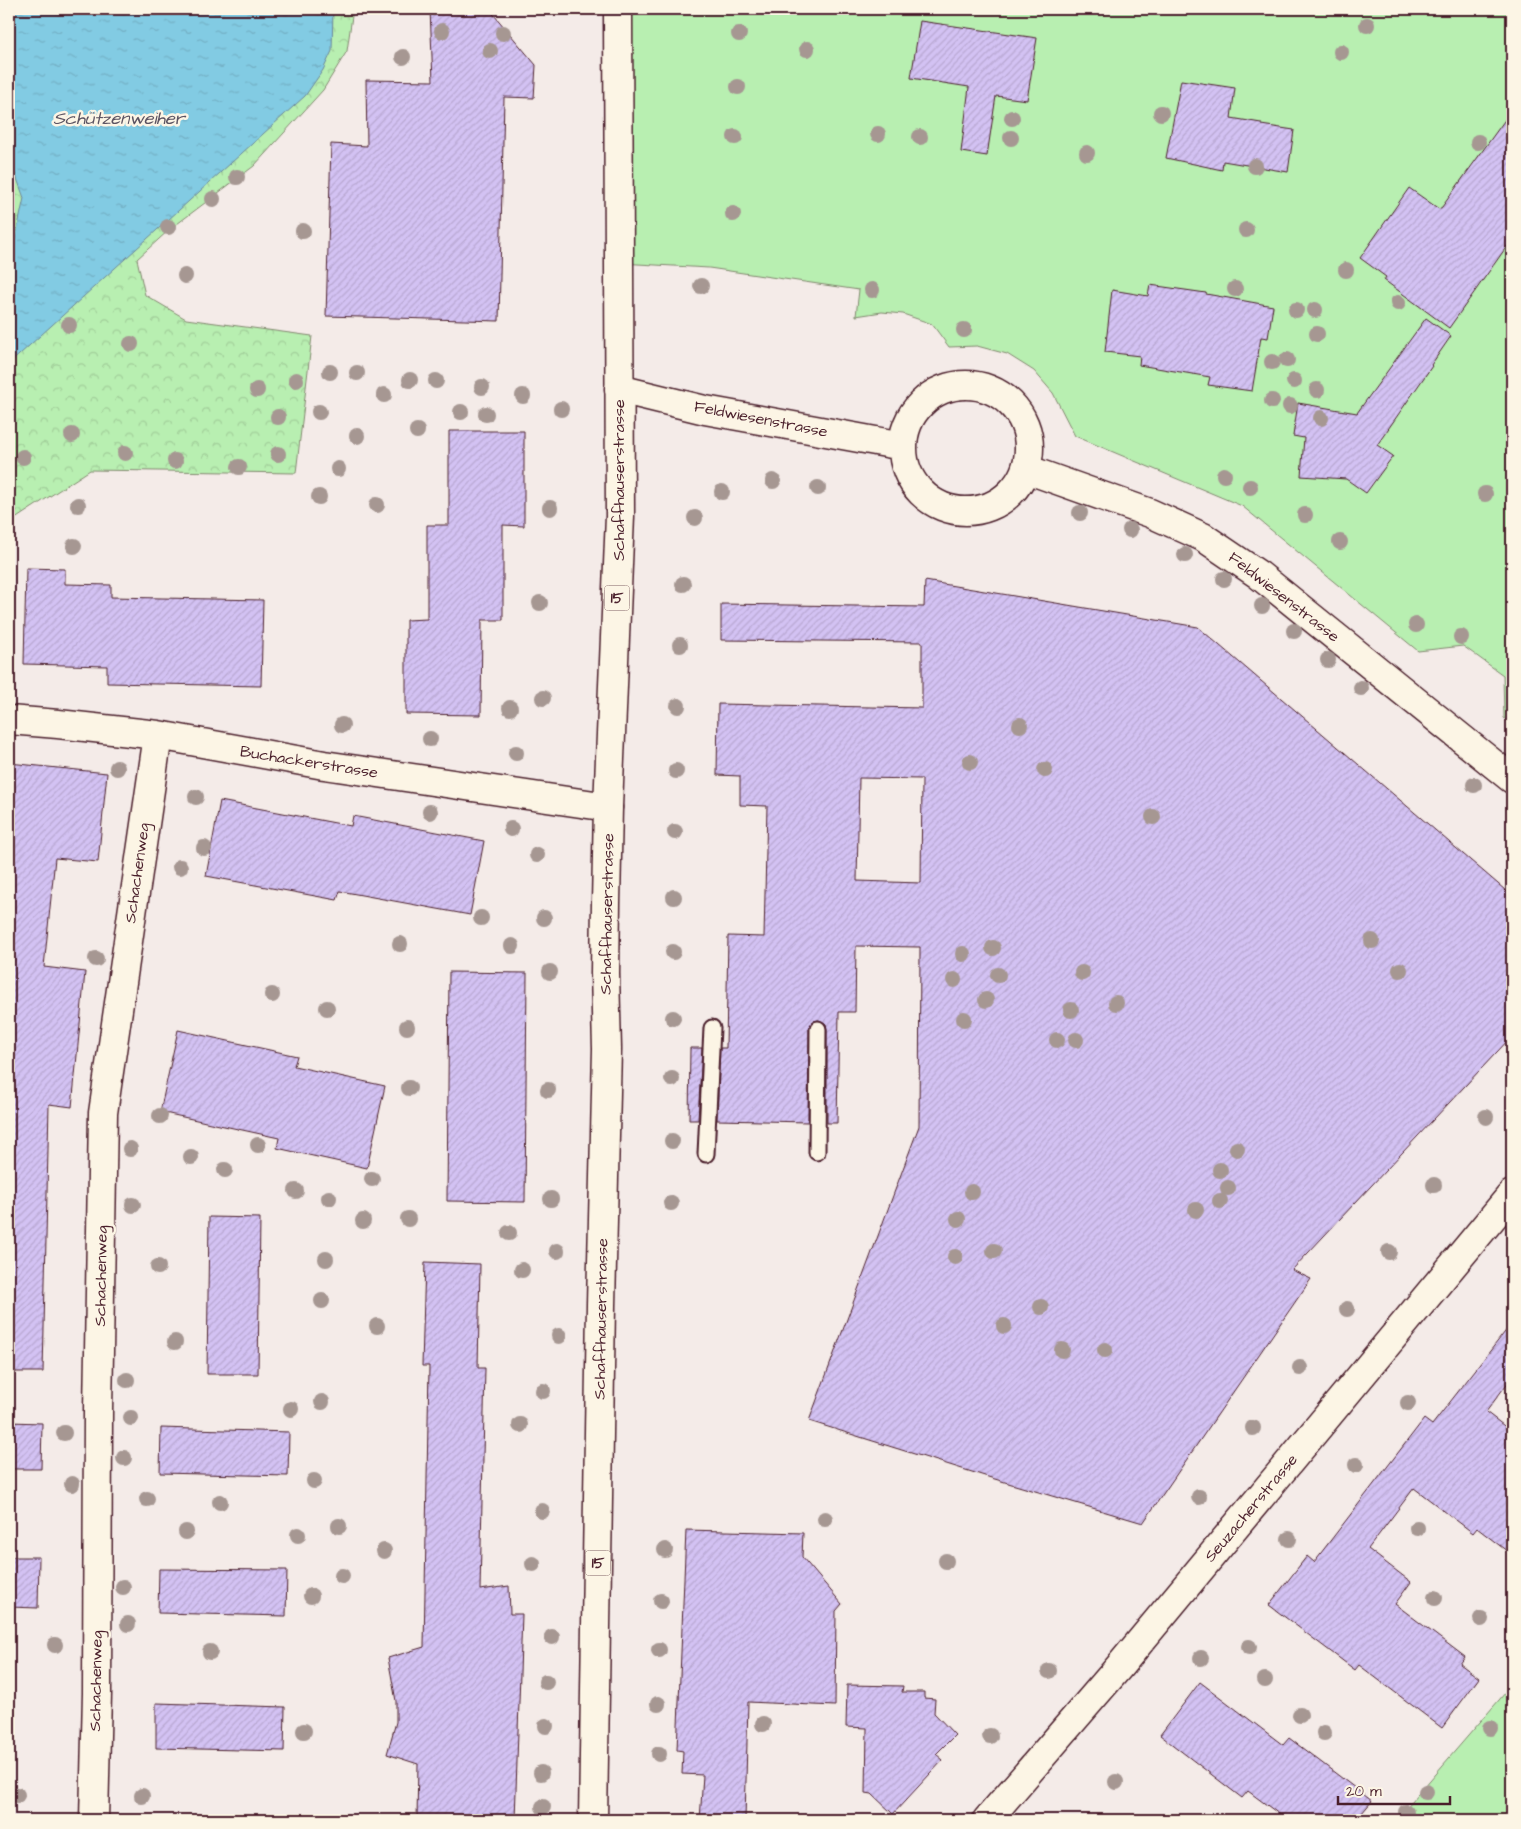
<svg xmlns="http://www.w3.org/2000/svg" width="1521" height="1829" font-family="'Architects Daughter',sans-serif">
<style>
.green{fill:#b8efb1;stroke:#81876e}
.park{fill:url(#park-crowns);stroke:#81876e}
.water{fill:url(#water-ripples);stroke:#6c8699}
.building{fill:url(#building-hatch);stroke:#4a1f2b;fill-rule:evenodd}
.lines{fill:none;stroke-linecap:round;stroke-linejoin:round}
.service-casing{stroke:#4a1f2b;stroke-width:19}
.minor-casing{stroke:#4a1f2b;stroke-width:31}
.secondary-casing{stroke:#4a1f2b;stroke-width:31}
.primary-casing{stroke:#4a1f2b;stroke-width:31}
.service{stroke:#fcf5e5;stroke-width:15}
.minor{stroke:#fcf5e5;stroke-width:28}
.secondary{stroke:#fcf5e5;stroke-width:28}
.primary{stroke:#fcf5e5;stroke-width:28}
.tree{fill:#a69792}
.labels{text-anchor:middle;dominant-baseline:central;stroke-width:5;stroke-linejoin:round;paint-order:stroke}
.shield{fill:#fcf5e5;stroke:#7f5f63;stroke-width:1}
.shield-label{font-size:15px;font-weight:bold;fill:#4a1f2b}
.street-label{font-size:16px;fill:#4a1f2b;stroke:#fcf5e5}
.water-label{font-size:18px;font-style:italic;fill:#5b5362;stroke:#fcf5e5}
</style>
<defs>
<pattern id="park-crowns" width="20" height="18" patternUnits="userSpaceOnUse" patternTransform="scale(1.25)"><rect width="20" height="18" fill="#b8efb1"/><path d="M2 6a3 3 0 1 1 6 0M12 15a3 3 0 1 1 6 0" fill="none" stroke="#a0cc98"/></pattern>
<pattern id="water-ripples" width="26" height="14" patternUnits="userSpaceOnUse" patternTransform="scale(1.25)"><rect width="26" height="14" fill="#82cbe3"/><path d="M2 4q2-2 4 0t4 0M15 11q2-2 4 0t4 0" fill="none" stroke="#72aec3"/></pattern>
<pattern id="building-hatch" width="6" height="6" patternUnits="userSpaceOnUse" patternTransform="scale(1.25)"><rect width="6" height="6" fill="#d3c2f3"/><path d="M-1 1l2-2M0 6l6-6M5 7l2-2" fill="none" stroke="#b7a6d0"/></pattern>
</defs>
<rect width="100%" height="100%" fill="#f4ebe8"/>
<filter id="ink" filterUnits="userSpaceOnUse"><feTurbulence type="fractalNoise" baseFrequency=".02" numOctaves="2"/><feDisplacementMap in="SourceGraphic" scale="10" xChannelSelector="R" yChannelSelector="G"/><feConvolveMatrix kernelMatrix="1 2 1 2 8 2 1 2 1" color-interpolation-filters="sRGB"/></filter>
<g filter="url(#ink)">
<path class="green" d="M618,9H1512V724L1504,718L1503,675L1463,646L1418,651L1242,506L1075,436L1053,393L1034,371L1007,354L977,346L949,347L932,324L903,314L882,312L856,316L859,290L709,268L620,263Z
M1512,1685V1820H1395L1405,1809Z"/>
<path class="park" d="M9,9H353L347,51L323,90L254,166L169,230L137,259L145,295L186,319L312,336L296,473L90,470L9,523Z"/>
<path class="water" d="M9,9H333L332,51L323,70L305,96L9,364V251L14,244L24,198L15,173L9,172Z"/>
<path class="building" d="M430,9H489L536,65L534,98L504,97L499,321L326,316L331,144L367,146L366,80L433,81Z
M920,21L1037,38L1027,100L996,96L987,156L961,152L969,87L911,78Z
M1181,80L1235,88L1231,118L1261,123V125L1294,130L1288,172L1223,161L1222,170L1166,158Z
M1512,110V239L1449,328L1384,280L1386,277L1360,258L1409,188L1439,209L1442,207Z
M1150,285L1206,293V294L1273,306L1268,338L1261,337L1252,391L1208,385L1210,377L1139,365L1140,356L1105,352L1112,290L1148,296Z
M1426,318L1451,336L1431,365L1432,366L1377,445L1393,456L1366,493L1346,479L1301,476L1304,438L1293,436L1298,403L1357,413Z
M449,431H524V526L503,525V620H482L481,715L406,714V620L427,619V525H449Z
M26,568L65,569V584L111,585V597L263,600L261,686L107,683V666L24,664Z
M925,581L1198,627L1512,896V1036L1292,1270L1311,1279L1143,1523L988,1477L809,1421L919,1126L920,947L856,946L855,1012H839L837,1123H827V1029L826,1024L819,1020L813,1021L809,1029L808,1122L717,1120L720,1048H726L728,936L764,937L767,806L740,805V776L717,775L718,704L922,708V642L721,640V604L924,607ZM859,778L922,779L921,883L857,881Z
M9,763L107,773L98,862L55,858L44,967L85,972L72,1107L49,1104L43,1372H9Z
M220,801L351,826L353,816L484,841L470,915L340,891L337,900L206,876Z
M449,972L527,973L525,1202L447,1201Z
M178,1030L297,1056L294,1066L385,1086L367,1168L277,1148L279,1138L160,1112Z
M690,1048H702L698,1120H689Z
M209,1217L260,1218L258,1374H207Z
M425,1262L480,1264L478,1368H485L480,1590L509,1586L510,1614H522L515,1820H417L418,1764L387,1754L396,1722V1701L388,1658L424,1647L429,1366H422Z
M1512,1323V1377L1486,1412L1512,1432V1555L1477,1528L1473,1533L1414,1488L1368,1549L1411,1582L1395,1604L1465,1657L1460,1664L1479,1678L1442,1728L1359,1665L1355,1670L1269,1605L1307,1556L1314,1562L1424,1419L1432,1425Z
M9,1422L42,1423L41,1469H9Z
M161,1428L289,1432L288,1476L160,1473Z
M686,1530L803,1533L802,1557L842,1604L836,1611L835,1706L748,1702L745,1820H700L703,1775L682,1774L683,1751L677,1750Z
M9,1557H39L38,1608L9,1607Z
M159,1569L287,1570L286,1616L158,1613Z
M1200,1682L1283,1745L1289,1738L1372,1801L1356,1820H1287L1248,1791L1242,1798L1160,1735Z
M847,1685L903,1686L902,1692H924V1698L935,1699L934,1713L955,1735L936,1754L943,1760L893,1814L872,1794L866,1793L867,1728L846,1727Z
M156,1703L285,1707L284,1751L156,1748Z"/>
<g class="lines">
<defs>
<path id="service" d="M817,1152L818,1029
M706,1154L712,1028"/>
<path id="minor" d="M903 448a63 63 0 1 1 126 0a63 63 0 1 1-126 0Z
M619,389L705,410L903,446
M1026,469L1150,513L1203,537L1259,575L1512,779
M9,720L58,724L158,735L324,765L608,807
M94,1820L97,1693L98,1411L103,1113L158,735"/>
<path id="secondary" d="M987,1820L1119,1667L1512,1194"/>
<path id="primary" d="M593,1820L601,1305L607,1049L605,973L606,903L608,807L620,516L618,9"/>
</defs>
<use href="#service" class="service-casing"/>
<use href="#minor" class="minor-casing"/>
<use href="#secondary" class="secondary-casing"/>
<use href="#primary" class="primary-casing"/>
<use href="#service" class="service"/>
<use href="#minor" class="minor"/>
<use href="#secondary" class="secondary"/>
<use href="#primary" class="primary"/>
</g>
<g class="tree">
<circle cx="1367" cy="25" r="8"/>
<circle cx="442" cy="31" r="8"/>
<circle cx="503" cy="33" r="8"/>
<circle cx="739" cy="34" r="8"/>
<circle cx="807" cy="49" r="8"/>
<circle cx="490" cy="51" r="8"/>
<circle cx="1341" cy="52" r="8"/>
<circle cx="403" cy="57" r="8"/>
<circle cx="738" cy="87" r="8"/>
<circle cx="1161" cy="113" r="8"/>
<circle cx="1012" cy="118" r="8"/>
<circle cx="878" cy="134" r="8"/>
<circle cx="735" cy="137" r="8"/>
<circle cx="920" cy="137" r="8"/>
<circle cx="1011" cy="138" r="8"/>
<circle cx="1478" cy="142" r="8"/>
<circle cx="1087" cy="153" r="8"/>
<circle cx="1255" cy="166" r="8"/>
<circle cx="237" cy="177" r="8"/>
<circle cx="213" cy="199" r="8"/>
<circle cx="733" cy="214" r="8"/>
<circle cx="168" cy="227" r="8"/>
<circle cx="1246" cy="230" r="8"/>
<circle cx="303" cy="231" r="8"/>
<circle cx="1346" cy="270" r="8"/>
<circle cx="185" cy="276" r="8"/>
<circle cx="701" cy="286" r="8"/>
<circle cx="1235" cy="289" r="8"/>
<circle cx="872" cy="290" r="8"/>
<circle cx="1398" cy="303" r="8"/>
<circle cx="1296" cy="310" r="8"/>
<circle cx="1315" cy="310" r="8"/>
<circle cx="69" cy="325" r="8"/>
<circle cx="964" cy="330" r="8"/>
<circle cx="1317" cy="334" r="8"/>
<circle cx="131" cy="344" r="8"/>
<circle cx="1287" cy="360" r="8"/>
<circle cx="1272" cy="362" r="8"/>
<circle cx="330" cy="372" r="8"/>
<circle cx="357" cy="373" r="8"/>
<circle cx="296" cy="380" r="8"/>
<circle cx="410" cy="380" r="8"/>
<circle cx="436" cy="381" r="8"/>
<circle cx="1294" cy="381" r="8"/>
<circle cx="482" cy="387" r="8"/>
<circle cx="257" cy="390" r="8"/>
<circle cx="1317" cy="390" r="8"/>
<circle cx="384" cy="395" r="8"/>
<circle cx="523" cy="396" r="8"/>
<circle cx="1272" cy="401" r="8"/>
<circle cx="1290" cy="406" r="8"/>
<circle cx="561" cy="409" r="8"/>
<circle cx="319" cy="412" r="8"/>
<circle cx="461" cy="412" r="8"/>
<circle cx="486" cy="414" r="8"/>
<circle cx="278" cy="417" r="8"/>
<circle cx="1321" cy="418" r="8"/>
<circle cx="417" cy="431" r="8"/>
<circle cx="72" cy="435" r="8"/>
<circle cx="357" cy="436" r="8"/>
<circle cx="125" cy="453" r="8"/>
<circle cx="278" cy="454" r="8"/>
<circle cx="23" cy="457" r="8"/>
<circle cx="175" cy="461" r="8"/>
<circle cx="239" cy="467" r="8"/>
<circle cx="338" cy="469" r="8"/>
<circle cx="1224" cy="475" r="8"/>
<circle cx="773" cy="481" r="8"/>
<circle cx="1250" cy="487" r="8"/>
<circle cx="818" cy="488" r="8"/>
<circle cx="722" cy="492" r="8"/>
<circle cx="1485" cy="494" r="8"/>
<circle cx="319" cy="497" r="8"/>
<circle cx="78" cy="505" r="8"/>
<circle cx="377" cy="505" r="8"/>
<circle cx="550" cy="508" r="8"/>
<circle cx="1080" cy="513" r="8"/>
<circle cx="1305" cy="515" r="8"/>
<circle cx="695" cy="518" r="8"/>
<circle cx="1130" cy="530" r="8"/>
<circle cx="1340" cy="542" r="8"/>
<circle cx="74" cy="546" r="8"/>
<circle cx="1185" cy="555" r="8"/>
<circle cx="1224" cy="579" r="8"/>
<circle cx="683" cy="584" r="8"/>
<circle cx="540" cy="603" r="8"/>
<circle cx="1262" cy="606" r="8"/>
<circle cx="1416" cy="625" r="8"/>
<circle cx="1294" cy="631" r="8"/>
<circle cx="1461" cy="637" r="8"/>
<circle cx="680" cy="645" r="8"/>
<circle cx="1328" cy="660" r="8"/>
<circle cx="1361" cy="688" r="8"/>
<circle cx="543" cy="698" r="8"/>
<circle cx="678" cy="706" r="8"/>
<circle cx="510" cy="708" r="8"/>
<circle cx="342" cy="725" r="8"/>
<circle cx="1020" cy="725" r="8"/>
<circle cx="430" cy="739" r="8"/>
<circle cx="516" cy="753" r="8"/>
<circle cx="970" cy="762" r="8"/>
<circle cx="117" cy="768" r="8"/>
<circle cx="1045" cy="770" r="8"/>
<circle cx="676" cy="771" r="8"/>
<circle cx="1474" cy="785" r="8"/>
<circle cx="196" cy="797" r="8"/>
<circle cx="430" cy="812" r="8"/>
<circle cx="1153" cy="817" r="8"/>
<circle cx="511" cy="829" r="8"/>
<circle cx="675" cy="832" r="8"/>
<circle cx="204" cy="848" r="8"/>
<circle cx="537" cy="855" r="8"/>
<circle cx="180" cy="867" r="8"/>
<circle cx="674" cy="897" r="8"/>
<circle cx="481" cy="918" r="8"/>
<circle cx="544" cy="918" r="8"/>
<circle cx="1372" cy="941" r="8"/>
<circle cx="400" cy="944" r="8"/>
<circle cx="512" cy="946" r="8"/>
<circle cx="993" cy="948" r="8"/>
<circle cx="673" cy="952" r="8"/>
<circle cx="963" cy="954" r="8"/>
<circle cx="96" cy="959" r="8"/>
<circle cx="1400" cy="970" r="8"/>
<circle cx="550" cy="972" r="8"/>
<circle cx="1082" cy="973" r="8"/>
<circle cx="998" cy="975" r="8"/>
<circle cx="954" cy="980" r="8"/>
<circle cx="272" cy="995" r="8"/>
<circle cx="986" cy="1000" r="8"/>
<circle cx="1116" cy="1003" r="8"/>
<circle cx="327" cy="1008" r="8"/>
<circle cx="1071" cy="1010" r="8"/>
<circle cx="673" cy="1018" r="8"/>
<circle cx="964" cy="1019" r="8"/>
<circle cx="407" cy="1027" r="8"/>
<circle cx="1057" cy="1040" r="8"/>
<circle cx="1076" cy="1040" r="8"/>
<circle cx="672" cy="1079" r="8"/>
<circle cx="409" cy="1088" r="8"/>
<circle cx="548" cy="1090" r="8"/>
<circle cx="160" cy="1116" r="8"/>
<circle cx="1486" cy="1117" r="8"/>
<circle cx="672" cy="1141" r="8"/>
<circle cx="258" cy="1145" r="8"/>
<circle cx="130" cy="1149" r="8"/>
<circle cx="1237" cy="1149" r="8"/>
<circle cx="191" cy="1157" r="8"/>
<circle cx="225" cy="1170" r="8"/>
<circle cx="1220" cy="1170" r="8"/>
<circle cx="372" cy="1179" r="8"/>
<circle cx="1434" cy="1185" r="8"/>
<circle cx="1228" cy="1188" r="8"/>
<circle cx="296" cy="1191" r="8"/>
<circle cx="972" cy="1192" r="8"/>
<circle cx="329" cy="1198" r="8"/>
<circle cx="551" cy="1199" r="8"/>
<circle cx="1220" cy="1201" r="8"/>
<circle cx="671" cy="1203" r="8"/>
<circle cx="133" cy="1205" r="8"/>
<circle cx="1196" cy="1210" r="8"/>
<circle cx="408" cy="1219" r="8"/>
<circle cx="958" cy="1219" r="8"/>
<circle cx="363" cy="1221" r="8"/>
<circle cx="509" cy="1233" r="8"/>
<circle cx="557" cy="1251" r="8"/>
<circle cx="994" cy="1251" r="8"/>
<circle cx="1389" cy="1252" r="8"/>
<circle cx="955" cy="1257" r="8"/>
<circle cx="326" cy="1259" r="8"/>
<circle cx="158" cy="1267" r="8"/>
<circle cx="522" cy="1270" r="8"/>
<circle cx="322" cy="1301" r="8"/>
<circle cx="1041" cy="1307" r="8"/>
<circle cx="1347" cy="1309" r="8"/>
<circle cx="377" cy="1326" r="8"/>
<circle cx="1004" cy="1326" r="8"/>
<circle cx="559" cy="1336" r="8"/>
<circle cx="175" cy="1342" r="8"/>
<circle cx="1062" cy="1350" r="8"/>
<circle cx="1105" cy="1350" r="8"/>
<circle cx="1300" cy="1368" r="8"/>
<circle cx="127" cy="1380" r="8"/>
<circle cx="543" cy="1391" r="8"/>
<circle cx="322" cy="1402" r="8"/>
<circle cx="1408" cy="1403" r="8"/>
<circle cx="291" cy="1409" r="8"/>
<circle cx="131" cy="1418" r="8"/>
<circle cx="520" cy="1425" r="8"/>
<circle cx="1253" cy="1428" r="8"/>
<circle cx="64" cy="1433" r="8"/>
<circle cx="124" cy="1458" r="8"/>
<circle cx="1356" cy="1465" r="8"/>
<circle cx="314" cy="1481" r="8"/>
<circle cx="72" cy="1484" r="8"/>
<circle cx="1199" cy="1497" r="8"/>
<circle cx="147" cy="1499" r="8"/>
<circle cx="220" cy="1502" r="8"/>
<circle cx="542" cy="1511" r="8"/>
<circle cx="825" cy="1519" r="8"/>
<circle cx="339" cy="1526" r="8"/>
<circle cx="1417" cy="1528" r="8"/>
<circle cx="186" cy="1532" r="8"/>
<circle cx="298" cy="1535" r="8"/>
<circle cx="1289" cy="1539" r="8"/>
<circle cx="665" cy="1550" r="8"/>
<circle cx="384" cy="1551" r="8"/>
<circle cx="946" cy="1561" r="8"/>
<circle cx="533" cy="1564" r="8"/>
<circle cx="342" cy="1576" r="8"/>
<circle cx="123" cy="1587" r="8"/>
<circle cx="311" cy="1596" r="8"/>
<circle cx="1435" cy="1598" r="8"/>
<circle cx="661" cy="1601" r="8"/>
<circle cx="1481" cy="1619" r="8"/>
<circle cx="128" cy="1624" r="8"/>
<circle cx="552" cy="1637" r="8"/>
<circle cx="55" cy="1645" r="8"/>
<circle cx="1249" cy="1647" r="8"/>
<circle cx="659" cy="1650" r="8"/>
<circle cx="210" cy="1652" r="8"/>
<circle cx="1201" cy="1658" r="8"/>
<circle cx="1049" cy="1671" r="8"/>
<circle cx="1265" cy="1680" r="8"/>
<circle cx="546" cy="1682" r="8"/>
<circle cx="658" cy="1704" r="8"/>
<circle cx="1300" cy="1715" r="8"/>
<circle cx="763" cy="1724" r="8"/>
<circle cx="546" cy="1726" r="8"/>
<circle cx="1490" cy="1728" r="8"/>
<circle cx="304" cy="1731" r="8"/>
<circle cx="1324" cy="1733" r="8"/>
<circle cx="990" cy="1736" r="8"/>
<circle cx="659" cy="1754" r="8"/>
<circle cx="541" cy="1773" r="8"/>
<circle cx="1116" cy="1782" r="8"/>
<circle cx="1426" cy="1792" r="8"/>
<circle cx="17" cy="1795" r="8"/>
<circle cx="142" cy="1796" r="8"/>
<circle cx="543" cy="1807" r="8"/>
<circle cx="1406" cy="1812" r="8"/>
</g>
</g>
<g class="labels">
<g class="shield">
<rect x="604.5" y="585.5" width="25" height="25" rx="4"/>
<rect x="585.5" y="1550.5" width="25" height="25" rx="4"/>
</g>
<g class="shield-label">
<text x="617" y="598">15</text>
<text x="598" y="1563">15</text>
</g>
<g class="street-label">
<text transform="translate(761 419) rotate(11)">Feldwiesenstrasse</text>
<text transform="translate(619 480) rotate(-90)">Schaffhauserstrasse</text>
<text transform="translate(1284 597) rotate(38)">Feldwiesenstrasse</text>
<text transform="translate(309 762) rotate(9)">Buchackerstrasse</text>
<text transform="translate(137 873) rotate(-82)">Schachenweg</text>
<text transform="translate(607 914) rotate(-89)">Schaffhauserstrasse</text>
<text transform="translate(101 1276) rotate(-89)">Schachenweg</text>
<text transform="translate(601 1319) rotate(-89)">Schaffhauserstrasse</text>
<text transform="translate(1251 1508) rotate(-50)">Seuzacherstrasse</text>
<text transform="translate(96 1681) rotate(-89)">Schachenweg</text>
</g>
<g class="water-label">
<text x="119" y="118">Schützenweiher</text>
</g>
</g>
<rect width="1521" height="1829" fill="none" stroke="#fcf5e5" stroke-width="30"/>
<rect x="15" y="15" width="1491" height="1799" fill="none" stroke="#4a1f2b" stroke-width="2" filter="url(#ink)"/>
<path d="M1338 1796v8h112v-8" fill="none" stroke="#4a1f2b" stroke-width="2.5"/>
<text x="1346" y="1796" font-size="15" fill="#4a1f2b" stroke="#fcf5e5" stroke-width="4" paint-order="stroke">20 m</text>
</svg>
